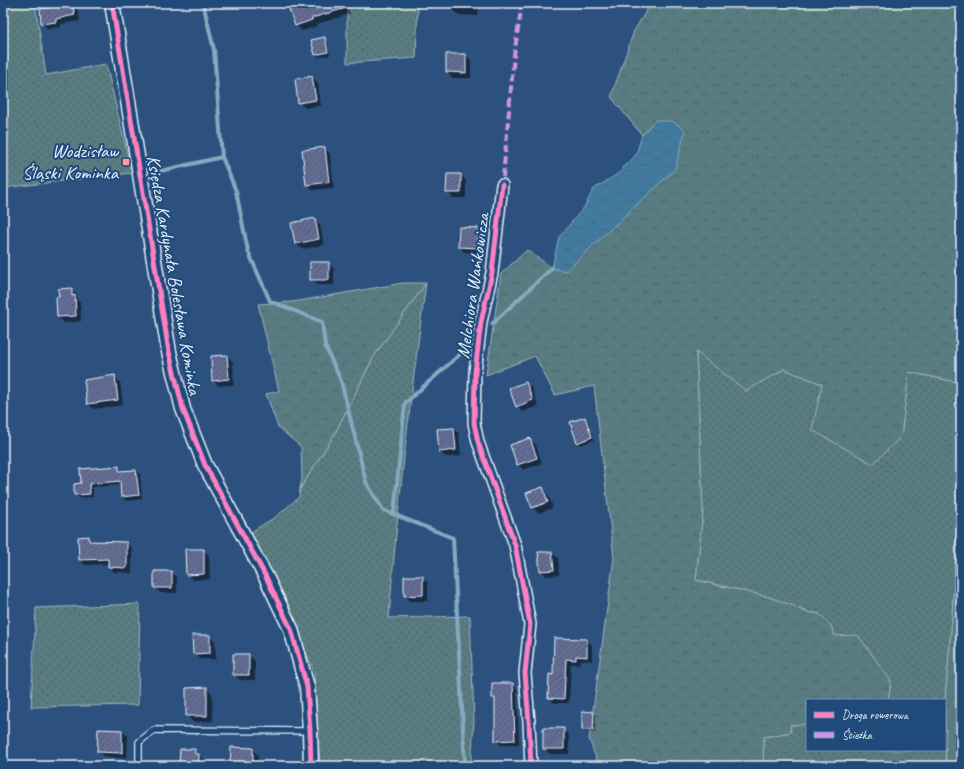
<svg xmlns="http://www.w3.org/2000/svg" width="964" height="769" font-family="Caveat,sans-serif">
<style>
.green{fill:url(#green-dots);stroke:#a0b6bc}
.forest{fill:url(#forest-crowns);stroke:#a0b6bc}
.water{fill:url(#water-ripples);stroke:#84aac1}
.shadow{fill:#0007}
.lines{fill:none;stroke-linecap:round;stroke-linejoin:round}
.stream{stroke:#84aac1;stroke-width:4}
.building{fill:url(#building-hatch);stroke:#e8f1f8}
.service-casing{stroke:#e8f1f8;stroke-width:8}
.minor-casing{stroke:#e8f1f8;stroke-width:14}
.tertiary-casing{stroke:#e8f1f8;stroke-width:17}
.service{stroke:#1f4a7a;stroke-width:5.5}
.minor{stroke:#1f4a7a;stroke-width:11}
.tertiary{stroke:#1f4a7a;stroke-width:14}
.quiet{stroke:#d193ec;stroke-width:4;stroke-dasharray:8 4;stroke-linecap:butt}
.cycleway-casing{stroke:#1f4a7a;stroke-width:8}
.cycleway{stroke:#ff80c0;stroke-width:5}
.poi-dot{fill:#ff9aa2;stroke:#1f4a7a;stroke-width:1.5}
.labels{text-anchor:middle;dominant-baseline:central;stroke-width:4;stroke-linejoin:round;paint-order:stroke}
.poi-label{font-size:19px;fill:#e8f1f8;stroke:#1f4a7a;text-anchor:end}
.street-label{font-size:19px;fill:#e8f1f8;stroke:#1f4a7a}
</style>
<defs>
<pattern id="green-dots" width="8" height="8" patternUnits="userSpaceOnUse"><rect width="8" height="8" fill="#597c81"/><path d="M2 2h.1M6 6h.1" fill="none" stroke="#506568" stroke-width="1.8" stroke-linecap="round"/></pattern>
<pattern id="forest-crowns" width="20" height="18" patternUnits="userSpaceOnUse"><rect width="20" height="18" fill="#597c81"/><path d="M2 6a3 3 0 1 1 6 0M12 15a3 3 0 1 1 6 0" fill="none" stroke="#506568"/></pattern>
<pattern id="water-ripples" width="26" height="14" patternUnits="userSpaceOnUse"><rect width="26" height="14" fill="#427a9d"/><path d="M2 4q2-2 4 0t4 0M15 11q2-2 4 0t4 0" fill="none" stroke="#446174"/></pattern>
<pattern id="building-hatch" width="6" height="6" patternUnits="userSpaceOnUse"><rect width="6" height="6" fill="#646d95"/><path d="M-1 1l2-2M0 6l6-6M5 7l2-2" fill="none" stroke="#555a70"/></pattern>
</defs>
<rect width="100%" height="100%" fill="#2d517f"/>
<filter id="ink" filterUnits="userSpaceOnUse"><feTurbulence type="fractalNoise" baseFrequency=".025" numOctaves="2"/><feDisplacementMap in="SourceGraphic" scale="8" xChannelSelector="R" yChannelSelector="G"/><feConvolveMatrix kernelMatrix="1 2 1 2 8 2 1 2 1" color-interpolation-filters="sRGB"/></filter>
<g filter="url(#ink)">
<path class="green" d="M3,3H35L46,75L106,64L132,173L3,188Z
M347,3H418L416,58L347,63Z
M426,283C411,394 397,506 389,618L470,616L474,720L471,766H320L314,672L281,591L251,532L277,516L299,497L300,489L334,435L374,356Z
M696,351L746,391L784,369L822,384L901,437L909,372L961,383C961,489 955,594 945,700H888L891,681L835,636L831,626L820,614L806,612L791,605L769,597L696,580L703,511Z
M140,604L138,705L31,707L36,608Z
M807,724V750H945V748L946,766H763L764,737L790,732V725Z"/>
<path class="forest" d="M651,3H961V383L909,372L901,437L873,464L812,430L822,384L784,369L746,391L696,352L703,511L696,580L769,597L791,605L806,612L820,614L831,626L835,636L858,635L891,681L888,700H807V724L790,725L791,732L764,737L763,766H599L589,739L614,558L594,386L555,395L535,356L486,375L501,274L527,250L552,268L566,271L675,168L655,120L642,135L611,97L634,31Z
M403,283H426L374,356L334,435L300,489L302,479L301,447L278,427L266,394L279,391L258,304L293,302Z
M961,456V766H946L945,700L952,619Z"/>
<path class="water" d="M655,120L675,122L685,131L675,169L566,271L552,268L559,237L583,209L594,189L616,175L636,155L642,135Z"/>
<path class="shadow" d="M55,3H76L80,21L61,24V27L48,29L42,23L55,8Z
M300,3H347L350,14L317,24V26L302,31L296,25Z
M454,3H479L478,16L459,15L453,10Z
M325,38L327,41L330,55L318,57L315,54Z
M466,55L471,61V78H452L447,72Z
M312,77L318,83L321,106L305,108L299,102Z
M325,148L330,154L334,188L312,190L307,184Z
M461,175L466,181V198H453L447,192Z
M315,220L320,225L324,245L302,249L296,244Z
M460,228L478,229L484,235L483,253L464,252L459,246Z
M328,263L334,269V285H317L311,279Z
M71,289L77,295V300L80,302L81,321L64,323L58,317L57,298H60Z
M227,356L233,362L234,385L219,386L213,380Z
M114,376L120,382L123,405L94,409L88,404Z
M526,383L532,388L538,406L522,412L517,406Z
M585,418L588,421L594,440L581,445L578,442Z
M454,429L459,434L461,456L445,457L440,451Z
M530,439L536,445L542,463L523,470L518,464Z
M118,467L122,472L136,471L140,474L142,499L126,501L122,497L121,485L93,487V497L79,498L75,494L82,484Z
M542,488L548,494L553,508L538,513L533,508Z
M89,537L93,542L127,543L132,548V573L114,572L109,567V564L85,565L80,560Z
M203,550L209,555L210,579L193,580L187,574Z
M540,553H552L558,558L559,575L546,576L541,570Z
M172,572L177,578V593H160L155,587Z
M423,577L428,583V601H410L405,595Z
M209,636L215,641L216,659H200L194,654Z
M555,639L587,640L592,645V661L580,660V664H571L569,703H554L549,697L554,676Z
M234,655H249L255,661V680H240L234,674Z
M512,684L517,689L519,744L501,745L496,740V700L493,698Z
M207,688L212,694L213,721L193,722L187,716Z
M593,713L596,715L595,732H585L583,730Z
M563,729L569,735V754H550L544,748Z
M98,730L122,731L128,736L127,758L104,757L98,752Z
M253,749L258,755V766H231Z
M195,750L205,761V766H180Z"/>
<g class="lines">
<path class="stream" d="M203,3L214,50L222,157L236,191L248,251L270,301L322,322L325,346L341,381L366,482L383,510L453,538L465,766
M156,172L222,157
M492,324L552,268
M394,514L405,403L467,348"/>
</g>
<path class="building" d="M54,3H72L75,15L56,19V22L41,24L40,9L54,7Z
M297,3H353V6L312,18V20L295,26L288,6Z
M325,37L328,52L315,55L311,40Z
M446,54H466V73L446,72Z
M312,76L316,100L298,103L295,79Z
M325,147L329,182L306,185L302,150Z
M447,174H461V193H446Z
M315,218L319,239L295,244L291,223Z
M459,227L478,228L477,248L458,247Z
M310,262H329V280H310Z
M72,288V296L75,295L76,316L57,317L56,297H59L58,289Z
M227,355L229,379L212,381L211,356Z
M115,375L118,400L87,404L84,380Z
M526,382L533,400L516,407L509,388Z
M585,417L592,437L577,443L570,422Z
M454,428L456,450L439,452L437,429Z
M530,438L537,458L517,465L510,445Z
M119,466V471L136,470L139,495L121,497L120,481L89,484L90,494L74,495V484L81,483L80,469Z
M543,487L548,502L532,508L526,493Z
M89,536V541L127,542V568L108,567V559L79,560L78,537Z
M185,549H204V574L186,575Z
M538,552H552L554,570L540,571Z
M154,571H172V588H154Z
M404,576H423V595L404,596Z
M192,635H210V653L193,654Z
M554,638L587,639V657L576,656V660L566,659L564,699L548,698L549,674L553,675Z
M233,654H249V675H233Z
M492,683H513L515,740L495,741V698H492Z
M207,687V716H186V688Z
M582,711L594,712L593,730H582Z
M543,728H564V749H543Z
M98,729L122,730V753L97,752Z
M231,747L253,748V766H230Z
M180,749H195V754H199V766H179Z"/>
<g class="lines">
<defs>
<path id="service" d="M139,766V742L154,730L310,731"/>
<path id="minor" d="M502,185L492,273L481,322L475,372L474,423L478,442L515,545L530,624L525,673L529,722L531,766"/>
<path id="tertiary" d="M112,3L169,352L183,409L205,465L266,577L291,629L307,687L310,731L311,766"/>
</defs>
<use href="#service" class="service-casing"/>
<use href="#minor" class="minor-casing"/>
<use href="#tertiary" class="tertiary-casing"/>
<use href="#service" class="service"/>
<use href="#minor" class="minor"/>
<use href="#tertiary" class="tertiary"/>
<path class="quiet" d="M502,189L514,55L522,3"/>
<defs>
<path id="cycleway" d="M112,3L169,352L183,409L205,465L266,577L291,629L307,687L310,731L311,766
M502,185L492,273L481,322L475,372L474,423L478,442L515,545L530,624L525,673L529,722L531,766"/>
</defs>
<use href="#cycleway" class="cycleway-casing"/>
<use href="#cycleway" class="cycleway"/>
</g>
</g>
<rect class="poi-dot" x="122" y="158" width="8" height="8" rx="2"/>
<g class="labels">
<g class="poi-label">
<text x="118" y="151">Wodzisław<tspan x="118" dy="22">Śląski Kominka</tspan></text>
</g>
<g class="street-label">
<text transform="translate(174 275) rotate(80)">Księdza Kardynała Bolesława Kominka</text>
<text transform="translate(473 286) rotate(-82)">Melchiora Wańkowicza</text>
</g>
</g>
<rect width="964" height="769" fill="none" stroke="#1f4a7a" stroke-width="16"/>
<rect x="8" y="8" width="948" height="753" fill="none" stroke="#e8f1f8" stroke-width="1.5" filter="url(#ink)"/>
<rect x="806" y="699" width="140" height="52" fill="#1f4a7a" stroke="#6f8dac"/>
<rect x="814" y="712" width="20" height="6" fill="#ff80c0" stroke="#6f8dac"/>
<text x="842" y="719" font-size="12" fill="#e8f1f8">Droga rowerowa</text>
<rect x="814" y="732" width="20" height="6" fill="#d193ec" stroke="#6f8dac"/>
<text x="842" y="739" font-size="12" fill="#e8f1f8">Ścieżka</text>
</svg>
